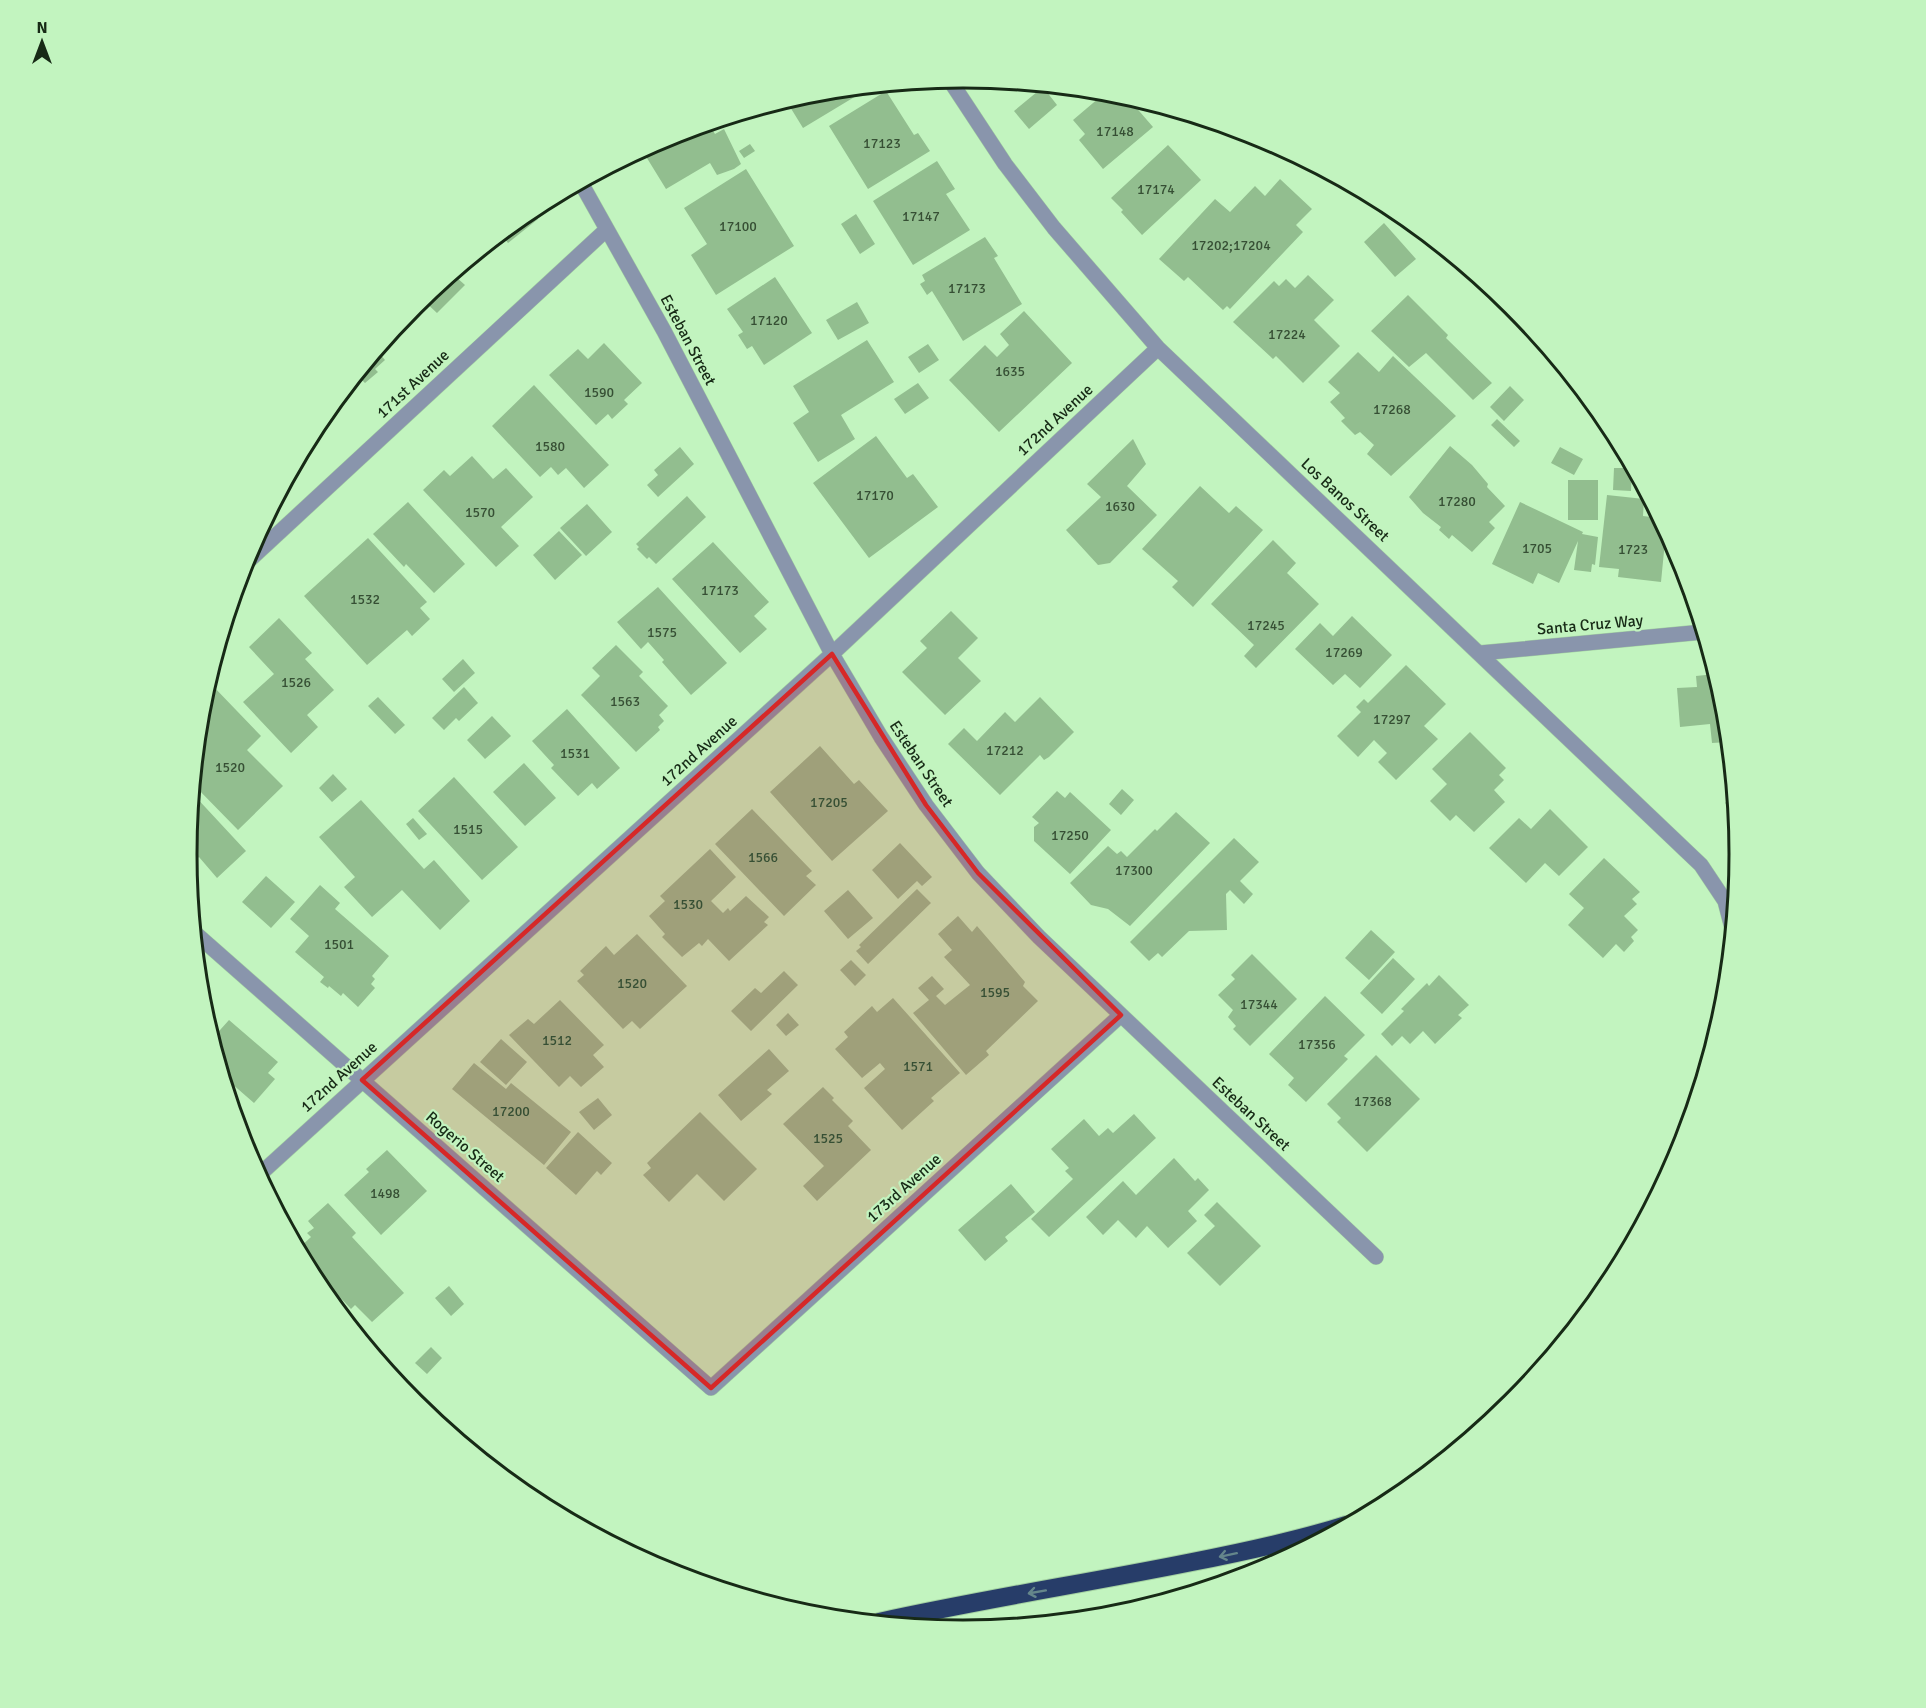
<svg xmlns="http://www.w3.org/2000/svg" width="1926" height="1708" font-family="Signika,sans-serif">
<style>
.building{fill:#92be8f}
.lines{fill:none;stroke-linecap:round;stroke-linejoin:round}
.street-casing{stroke:#a3d0a1;stroke-width:16}
.highway-casing{stroke:#a3d0a1;stroke-width:20}
.street{stroke:#8995ac;stroke-width:15}
.highway{stroke:#273d69;stroke-width:18}
.oneway{stroke:#65868b}
.marked{fill:#d62828;fill-opacity:0.2;stroke:#d62828;stroke-width:4.5;stroke-linejoin:round}
.labels{text-anchor:middle;dominant-baseline:central;stroke-width:4.5;stroke-linejoin:round;paint-order:stroke}
.number-label{font-size:14px;fill:#364f34}
.street-label{font-size:16px;fill:#172a16;stroke:#c2f4bf}
.rim{fill:none;stroke:#172a16;stroke-width:3}
</style>
<rect width="100%" height="100%" fill="#c2f4bf"/>
<path class="building" d="M871,87L803,128L787,102L781,106L779,103L812,93Z
M1043,87L1057,105L1029,129L1014,111Z
M886,91L914,135L918,133L930,151L868,189L829,126Z
M1106,92L1127,97L1153,127L1103,169L1079,140L1085,134L1073,120Z
M709,124L715,134L724,129L741,164L734,169L717,175L710,163L666,189L642,150L666,137Z
M750,144L755,151L744,158L739,151Z
M1168,145L1201,180L1142,235L1121,212L1123,210L1111,198Z
M937,161L955,189L946,194L970,230L913,265L873,201Z
M746,169L794,246L716,295L691,255L707,244L684,208Z
M1280,179L1312,209L1296,225L1303,232L1230,309L1227,306L1223,310L1188,277L1184,281L1159,259L1215,199L1230,212L1255,186L1265,196Z
M530,210L538,219L508,243L501,234Z
M856,214L875,244L860,254L841,224Z
M1384,223L1416,259L1395,277L1364,242Z
M985,237L998,256L994,258L1022,304L963,341L932,291L927,295L920,284L925,281L922,275Z
M476,255L477,256L456,277L465,285L437,313L422,299Z
M1308,275L1334,300L1314,320L1340,346L1303,383L1276,356L1273,359L1233,322L1274,281L1279,286L1286,279L1295,288Z
M775,277L812,333L764,365L752,346L747,349L738,335L743,332L727,309Z
M1408,295L1448,335L1446,338L1492,383L1473,400L1426,353L1409,367L1371,331Z
M857,302L869,323L838,340L826,320Z
M1024,311L1072,363L999,432L949,380L985,345L997,357L1009,345L1000,334Z
M405,316L410,321L385,343L384,342Z
M867,340L894,382L841,415L855,439L818,462L793,423L809,412L793,386Z
M604,343L642,383L624,400L628,404L612,419L608,414L596,425L549,375L578,349L588,359Z
M928,344L939,360L919,373L908,357Z
M377,351L385,360L375,369L378,372L365,383L362,380L352,389L349,385Z
M1358,352L1379,372L1393,356L1456,416L1391,476L1367,454L1374,445L1360,432L1355,435L1341,421L1345,418L1330,402L1340,393L1328,382Z
M918,383L929,398L905,414L894,399Z
M534,385L609,465L584,488L566,468L558,475L551,467L540,477L492,426Z
M1510,386L1524,400L1504,421L1490,407Z
M1497,419L1520,441L1514,447L1491,425Z
M876,436L907,478L913,474L938,507L869,558L813,483Z
M1133,439L1146,464L1127,486L1157,515L1110,563L1098,565L1066,530L1101,497L1087,484Z
M1450,446L1472,465L1488,484L1487,487L1505,506L1489,522L1495,528L1472,552L1452,535L1449,539L1439,530L1441,527L1423,513L1409,497Z
M680,447L694,464L658,497L647,485L658,475L654,470Z
M1560,447L1583,459L1574,475L1551,463Z
M472,456L493,479L506,468L533,497L501,527L519,546L496,567L423,490L444,470L450,476Z
M1614,468H1632L1631,491L1613,490Z
M1568,480H1598V520H1568Z
M1200,486L1229,513L1236,506L1263,530L1193,607L1172,587L1178,581L1142,549Z
M1607,495L1644,499L1643,516L1659,518L1666,531L1661,582L1618,577L1619,569L1599,567Z
M687,496L706,517L656,564L649,557L647,559L637,549L639,547L636,544Z
M408,502L465,564L434,593L406,564L404,567L373,534Z
M1520,502L1583,532L1582,534L1598,537L1595,565L1592,564L1591,572L1574,570L1578,541L1559,583L1538,573L1533,584L1492,564Z
M587,504L612,532L586,556L560,528Z
M559,531L582,555L555,580L533,555Z
M368,538L427,602L420,608L430,619L412,636L407,630L367,665L304,596Z
M1273,540L1296,563L1287,573L1319,604L1256,668L1244,656L1254,645L1211,604Z
M713,542L769,602L754,616L767,629L740,653L672,579Z
M1676,549L1680,557L1685,575H1676Z
M658,587L727,663L691,695L662,662L664,660L648,642L641,649L617,622Z
M951,611L978,638L958,658L981,681L945,715L902,672L927,648L920,641Z
M1352,616L1392,655L1360,688L1345,674L1333,685L1295,649L1320,623L1333,636Z
M279,618L312,653L305,659L334,690L307,715L318,727L291,753L243,702L274,674L249,647Z
M616,645L643,672L639,676L668,706L659,715L664,721L658,727L660,730L636,752L581,695L600,676L592,668Z
M463,659L475,673L454,692L442,679Z
M1406,665L1446,704L1424,726L1438,739L1396,780L1378,762L1387,753L1374,740L1358,757L1337,736L1361,712L1356,707L1364,699L1368,703Z
M1715,674L1724,703L1728,742L1712,743L1710,724L1680,727L1677,688L1697,687L1696,676Z
M211,684L261,736L247,750L283,786L238,830L194,785L202,702L206,688Z
M464,687L478,703L459,721L456,718L444,730L432,718Z
M378,697L405,725L395,734L368,706Z
M1040,697L1074,732L1049,757L1044,760L1040,755L1000,795L948,744L964,728L977,741L1005,712L1015,722Z
M567,709L620,768L597,789L592,783L578,796L551,768L554,765L532,741Z
M492,716L511,736L485,759L467,740Z
M1470,732L1506,768L1499,775L1504,780L1494,790L1505,802L1474,832L1456,815L1450,821L1430,801L1447,784L1432,769Z
M820,746L854,784L859,780L888,811L832,861L770,792Z
M524,763L556,798L525,826L493,792Z
M333,774L347,789L332,802L319,788Z
M454,777L518,847L482,880L418,811Z
M1122,789L1134,800L1121,815L1109,804Z
M1057,791L1065,798L1070,792L1111,830L1070,874L1034,841V827L1039,823L1032,817Z
M193,794L246,851L217,878L199,857L192,863L187,858Z
M1733,795L1734,808L1735,812L1725,803Z
M361,800L424,869L434,860L470,901L440,930L402,890L372,917L344,887L355,877L319,837Z
M752,809L812,871L806,876L816,885L784,916L715,844Z
M1550,809L1588,847L1559,876L1545,863L1526,883L1489,848L1519,818L1531,829Z
M1176,812L1210,843L1130,926L1108,909L1091,905L1070,883L1108,846L1117,854L1121,851L1127,857L1155,829L1157,831Z
M413,818L427,834L419,840L406,824Z
M1234,838L1259,862L1240,881L1253,894L1244,904L1230,890L1226,894L1227,930L1189,931L1162,957L1158,953L1149,961L1130,942Z
M900,843L932,877L922,886L917,881L898,899L872,870Z
M710,849L736,877L711,901L723,913L728,908L730,911L746,896L769,917L764,922L768,925L729,961L708,939L702,946L699,943L682,957L662,937L665,934L649,916L665,901L660,896Z
M1604,858L1640,892L1632,899L1637,904L1624,916L1638,930L1631,937L1634,941L1624,952L1616,944L1603,958L1568,925L1584,908L1569,894Z
M266,876L295,902L271,928L242,902Z
M320,885L340,903L335,909L389,956L372,976L375,979L371,984L375,988L358,1007L343,993L341,996L329,986L328,988L320,982L324,977L295,952L309,936L290,919Z
M917,889L931,903L868,964L856,951L861,947L859,945Z
M848,890L873,918L848,939L824,911Z
M958,916L972,932L977,926L1025,982L1023,986L1038,1001L986,1051L989,1055L966,1075L913,1013L929,1000L918,988L932,976L944,989L936,996L945,1005L970,985L944,957L952,950L938,934Z
M1371,930L1395,952L1369,980L1345,958Z
M637,934L687,986L640,1029L632,1021L623,1029L577,981L584,975L580,971L606,946L614,955Z
M1252,954L1297,999L1250,1046L1233,1029L1236,1026L1228,1017L1233,1010L1218,995L1235,979L1231,975Z
M1393,958L1415,979L1382,1014L1360,993Z
M851,960L866,975L855,986L840,970Z
M784,971L798,985L751,1031L731,1011L755,988L761,993Z
M1439,975L1469,1005L1458,1015L1462,1018L1435,1044L1423,1031L1410,1044L1402,1036L1392,1046L1381,1034L1404,1011L1401,1009L1427,983L1429,986Z
M1325,996L1365,1035L1344,1056L1348,1059L1306,1102L1288,1085L1294,1078L1269,1054Z
M893,998L960,1073L931,1098L934,1101L902,1130L864,1088L885,1069L880,1063L862,1078L835,1049L848,1037L844,1032L872,1006L877,1012Z
M560,1000L604,1045L593,1055L604,1067L581,1087L570,1076L559,1087L509,1035L528,1019L534,1024Z
M788,1013L799,1025L786,1036L776,1025Z
M229,1020L278,1062L268,1073L275,1079L254,1103L223,1076L212,1039Z
M501,1039L527,1062L506,1085L480,1062Z
M769,1049L789,1071L767,1090L772,1094L741,1121L718,1095Z
M1376,1055L1420,1099L1367,1152L1337,1122L1341,1118L1327,1104Z
M474,1063L506,1089L511,1083L571,1132L544,1165L452,1089Z
M823,1087L834,1098L832,1100L853,1121L848,1126L871,1150L817,1201L803,1186L824,1166L783,1124Z
M598,1098L612,1115L594,1130L579,1112Z
M700,1112L757,1169L724,1201L697,1174L669,1202L643,1175L651,1168L647,1163Z
M1134,1114L1156,1138L1049,1237L1031,1219L1073,1179L1065,1171L1069,1168L1051,1149L1084,1119L1099,1136L1108,1128L1113,1133Z
M578,1132L612,1163L601,1175L597,1171L576,1195L546,1168Z
M387,1150L427,1191L381,1235L344,1195L369,1172L366,1169Z
M1174,1158L1195,1181L1198,1178L1209,1190L1188,1211L1197,1221L1168,1248L1147,1226L1136,1238L1118,1220L1103,1235L1086,1217L1123,1181L1136,1195Z
M1011,1184L1035,1212L1005,1237L1008,1241L985,1261L958,1230Z
M1217,1202L1261,1246L1220,1286L1187,1253L1215,1226L1204,1215Z
M328,1203L356,1233L352,1237L404,1293L372,1322L355,1305L351,1309L304,1259L298,1249L311,1237L307,1233L314,1228L308,1221Z
M449,1286L464,1304L451,1316L435,1298Z
M351,1323L374,1347L371,1350L350,1324Z
M431,1347L442,1358L427,1374L415,1363Z"/>
<g class="lines">
<defs>
<path id="street" d="M949,79L1005,164L1054,228L1158,348L1701,865L1725,901L1732,928
M581,183L664,331L832,654L881,737L926,805L978,873L1039,937L1376,1257
M244,565L606,230
M1480,653L1703,632
M195,933L711,1388L1121,1015
M259,1175L832,654L1158,348"/>
<path id="highway" d="M879,1622C983,1599 1088,1583 1192,1562C1243,1552 1296,1541 1346,1525"/>
</defs>
<use href="#street" class="street-casing"/>
<use href="#highway" class="highway-casing"/>
<use href="#street" class="street"/>
<use href="#highway" class="highway"/>
</g>
<defs><path id="oneway-shaft" d="M-6 0H5M1.5-3L5.5 0L1.5 3" fill="none" stroke-width="1.6" stroke-linecap="round" stroke-linejoin="round" transform="scale(1.5)"/></defs>
<g class="oneway">
<use href="#oneway-shaft" transform="translate(1228 1555) rotate(168)"/>
<use href="#oneway-shaft" transform="translate(1037 1592) rotate(170)"/>
</g>
<path class="marked" d="M832,654L926,805L978,873L1121,1015L711,1388L362,1080Z"/>
<g class="labels">
<g class="number-label">
<text x="1115" y="131">17148</text>
<text x="882" y="143">17123</text>
<text x="1156" y="189">17174</text>
<text x="921" y="216">17147</text>
<text x="738" y="226">17100</text>
<text x="1231" y="245">17202;17204</text>
<text x="967" y="288">17173</text>
<text x="769" y="320">17120</text>
<text x="1287" y="334">17224</text>
<text x="1010" y="371">1635</text>
<text x="599" y="392">1590</text>
<text x="1392" y="409">17268</text>
<text x="550" y="446">1580</text>
<text x="875" y="495">17170</text>
<text x="1457" y="501">17280</text>
<text x="1120" y="506">1630</text>
<text x="480" y="512">1570</text>
<text x="1537" y="548">1705</text>
<text x="1633" y="549">1723</text>
<text x="720" y="590">17173</text>
<text x="365" y="599">1532</text>
<text x="1266" y="625">17245</text>
<text x="662" y="632">1575</text>
<text x="1344" y="652">17269</text>
<text x="296" y="682">1526</text>
<text x="625" y="701">1563</text>
<text x="1392" y="719">17297</text>
<text x="1005" y="750">17212</text>
<text x="575" y="753">1531</text>
<text x="230" y="767">1520</text>
<text x="829" y="802">17205</text>
<text x="468" y="829">1515</text>
<text x="1070" y="835">17250</text>
<text x="763" y="857">1566</text>
<text x="1134" y="870">17300</text>
<text x="688" y="904">1530</text>
<text x="339" y="944">1501</text>
<text x="632" y="983">1520</text>
<text x="995" y="992">1595</text>
<text x="1259" y="1004">17344</text>
<text x="557" y="1040">1512</text>
<text x="1317" y="1044">17356</text>
<text x="918" y="1066">1571</text>
<text x="1373" y="1101">17368</text>
<text x="511" y="1111">17200</text>
<text x="828" y="1138">1525</text>
<text x="385" y="1193">1498</text>
</g>
<g class="street-label">
<text transform="translate(688 340) rotate(62)">Esteban Street</text>
<text transform="translate(413 384) rotate(-43)">171st Avenue</text>
<text transform="translate(1055 420) rotate(-43)">172nd Avenue</text>
<text transform="translate(1345 500) rotate(43)">Los Banos Street</text>
<text transform="translate(1590 625) rotate(-5)">Santa Cruz Way</text>
<text transform="translate(699 751) rotate(-42)">172nd Avenue</text>
<text transform="translate(921 764) rotate(56)">Esteban Street</text>
<text transform="translate(339 1077) rotate(-42)">172nd Avenue</text>
<text transform="translate(1251 1114) rotate(43)">Esteban Street</text>
<text transform="translate(465 1147) rotate(41)">Rogerio Street</text>
<text transform="translate(904 1188) rotate(-42)">173rd Avenue</text>
</g>
</g>
<path d="M0 0H1926V1708H0ZM197 854a766 766 0 1 1 1532 0a766 766 0 1 1-1532 0Z" fill="#c2f4bf" fill-rule="evenodd"/>
<path class="rim" d="M197 854a766 766 0 1 1 1532 0a766 766 0 1 1-1532 0Z"/>
<g transform="translate(42 42)" stroke="#c2f4bf" stroke-width="4.5" paint-order="stroke">
<path d="M0-4.5L10 22L0 15L-10 22Z" fill="#172a16"/>
<text y="-9" font-size="16" font-weight="bold" text-anchor="middle" fill="#172a16">N</text>
</g>
</svg>
